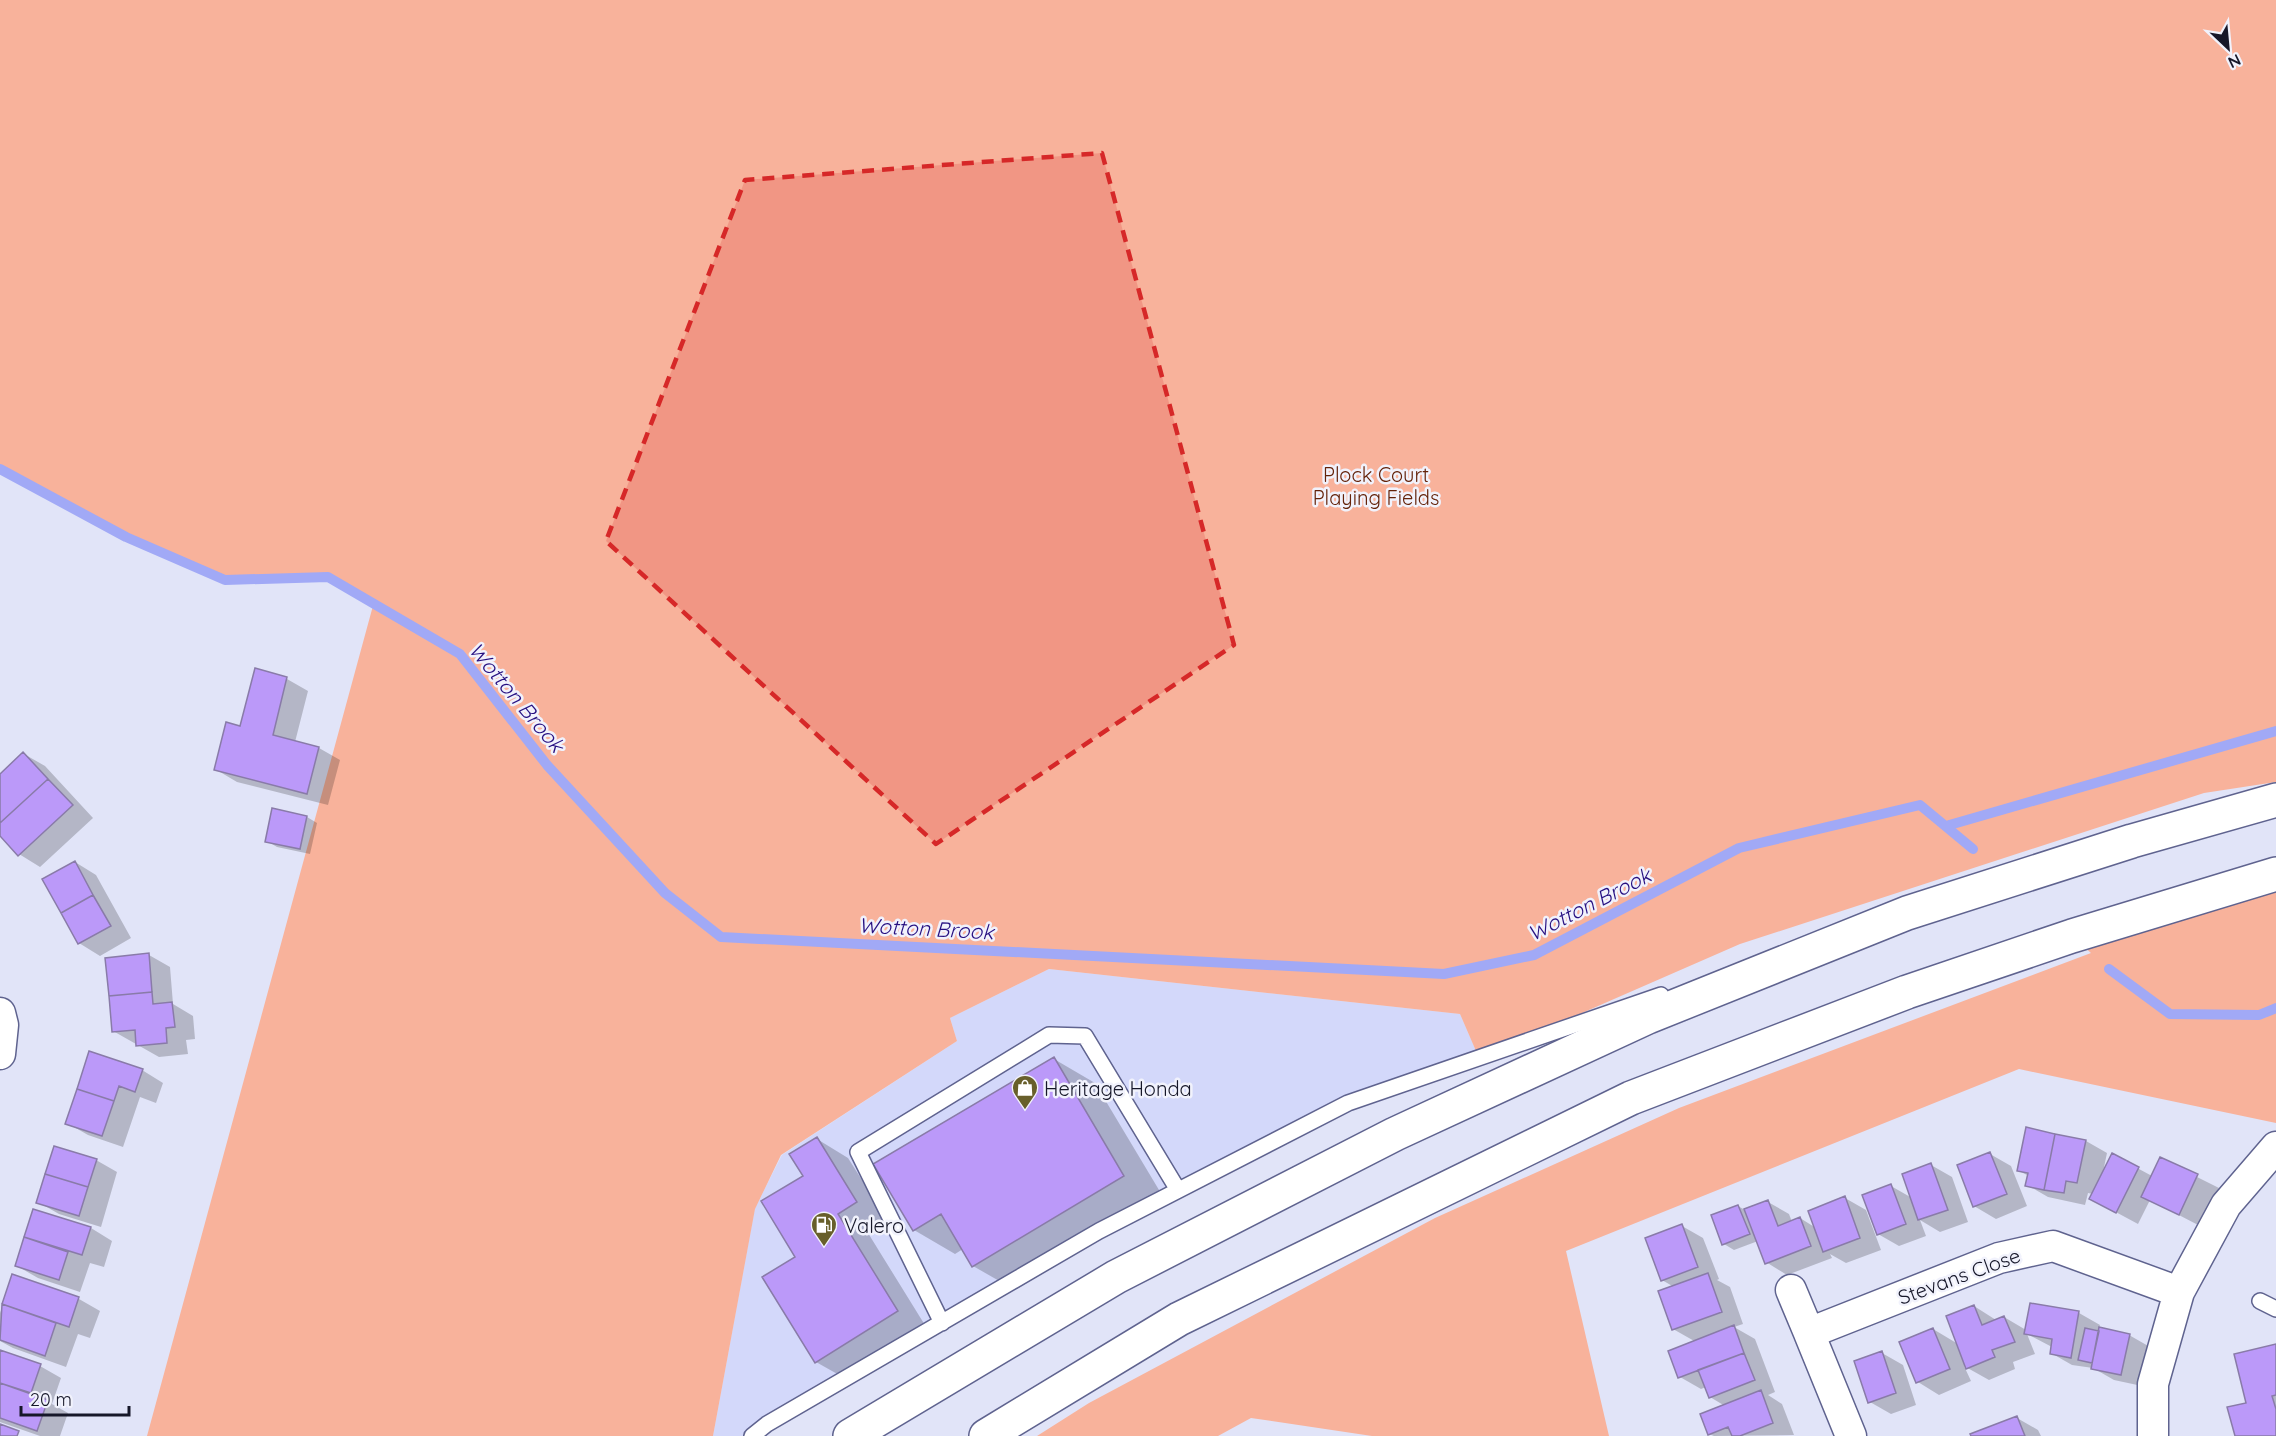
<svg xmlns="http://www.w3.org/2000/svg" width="2276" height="1436" font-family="Quicksand,sans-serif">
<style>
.built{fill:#d3d8fa}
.green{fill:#f8b29b}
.shadow{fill:#0003}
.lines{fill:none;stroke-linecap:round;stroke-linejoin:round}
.stream{stroke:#a1a9f6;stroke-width:10}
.building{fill:#bb99f9;stroke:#897ba8;stroke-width:1.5}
.service-casing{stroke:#5f638f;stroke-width:18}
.minor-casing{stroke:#5f638f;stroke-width:33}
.trunk-casing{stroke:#5f638f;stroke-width:36}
.service{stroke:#fff;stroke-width:15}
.minor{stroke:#fff;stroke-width:30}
.trunk{stroke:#fff;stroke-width:33}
.marked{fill:#d62828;fill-opacity:0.2;stroke:#d62828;stroke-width:4.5;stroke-dasharray:12 8;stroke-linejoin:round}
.labels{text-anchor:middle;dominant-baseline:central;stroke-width:5;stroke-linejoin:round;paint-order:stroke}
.park-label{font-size:20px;fill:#642209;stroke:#f1f2fc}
.poi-label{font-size:20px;fill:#161729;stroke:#f1f2fc;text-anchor:start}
.street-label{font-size:20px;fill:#161729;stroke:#f1f2fc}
.water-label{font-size:21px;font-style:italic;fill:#271081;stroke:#f1f2fc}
</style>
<rect width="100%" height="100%" fill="#e1e4f8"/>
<path class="built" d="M1049,969L1460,1014L1479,1058L1348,1103L1099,1231L752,1436H713L755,1208L782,1155L957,1041L950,1018Z"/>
<path class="green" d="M0,0H2276V782L2204,793L1740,944L1479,1058L1460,1014L1049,969L950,1018L957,1041L781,1155L755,1209L713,1436H147L374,602L328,577L225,580L126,537L0,469Z
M2276,874V1123L2019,1069L1566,1251L1609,1436H1372L1251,1418L1218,1436H1037L1089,1403L1435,1218L1679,1108L2091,953L2072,936Z"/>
<path class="shadow" d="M256,670L287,679L308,691L295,742L319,748L340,760L328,805L237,782L215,769L241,728Z
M24,754L45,766L93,818L40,867L19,854L0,834V776Z
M307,817L317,823L310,854L277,847L267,841Z
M75,862L96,875L131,938L100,956L79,943Z
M149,955L170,967L173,1004L193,1016L195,1039L186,1040L188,1054L159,1057L113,1031Z
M90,1053L142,1070L163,1083L156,1103L140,1097L123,1147L88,1135L67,1123Z
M1054,1059L1095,1083L1165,1200L1015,1290L973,1266L963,1249L955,1254L914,1230Z
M817,1139L848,1158L888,1221L868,1233L928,1330L848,1380L816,1362L798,1257L805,1176Z
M2086,1141L2107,1153L2103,1172L2113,1155L2152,1176L2161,1159L2219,1188L2200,1226L2150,1200L2138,1224L2112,1210L2093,1194L2088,1193L2085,1205L2048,1197L2027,1185L2029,1176L2019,1171Z
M1990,1154L2011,1166L2027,1206L1996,1219L1974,1206Z
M96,1160L117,1172L101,1227L59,1214L38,1202Z
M1931,1165L1952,1177L1968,1222L1940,1232L1920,1220L1926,1236L1899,1246L1878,1234L1891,1186L1912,1198Z
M1845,1198L1866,1210L1881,1250L1846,1263L1830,1254L1832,1258L1787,1275L1766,1262L1758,1241L1734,1250L1724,1244L1738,1206L1745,1210L1768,1202L1789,1214L1792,1222L1800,1218L1816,1228Z
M34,1211L91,1228L112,1241L104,1267L90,1263L80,1292L38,1278L17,1266Z
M1682,1226L1703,1238L1719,1279L1717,1280L1730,1287L1743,1324L1734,1327L1755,1339L1775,1392L1768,1395L1782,1404L1794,1435L1714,1436L1709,1434L1725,1406L1710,1397L1706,1387L1701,1389L1680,1377L1696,1342L1673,1329L1674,1287L1662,1280Z
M13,1276L79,1299L100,1311L90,1338L78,1334L66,1367L13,1348L0,1341V1313Z
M1974,1306L1996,1320L2004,1317L2026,1330L2079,1313L2100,1325L2099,1328L2129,1335L2150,1347L2142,1386L2114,1380L2093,1368L2072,1365L2051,1353L2052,1347L2027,1334L2035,1354L2013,1362L2015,1369L1989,1380L1964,1366L1971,1381L1939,1395L1918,1382L1933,1329L1958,1344Z
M2276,1345V1436H2236L2247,1404Z
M0,1352L40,1366L61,1378L52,1404L68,1413L60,1436H40L0,1422Z
M1882,1353L1903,1365L1916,1405L1891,1414L1870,1402Z
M2017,1418L2038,1430L2041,1436H1972Z"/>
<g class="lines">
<path class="stream" d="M0,469L126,537L225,580L328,577L460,654L547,765L665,893L721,937L1444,974L1534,955L1739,848L1920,805L1973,849
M1946,826L2276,731
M2109,969L2170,1014L2259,1015L2276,1008"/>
</g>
<path class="building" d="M255,668L287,677L273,735L319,747L307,794L214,770L226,722L240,726Z
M23,752L48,779L0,823V774Z
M48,779L73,805L18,856L0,836V823Z
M272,808L307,816L300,849L265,842Z
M75,861L93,895L61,913L42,879Z
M93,895L111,926L78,944L61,913Z
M149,953L152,992L109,996L105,958Z
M152,992L153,1004L172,1002L175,1027L166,1028L167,1043L136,1046L135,1030L112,1032L109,996Z
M89,1051L143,1069L135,1092L119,1086L114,1101L77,1089Z
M1054,1057L1124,1176L972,1267L941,1214L913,1231L873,1164Z
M77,1089L114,1101L102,1136L65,1124Z
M2026,1127L2055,1134L2044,1190L2025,1186L2028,1173L2017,1171Z
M2055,1134L2086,1140L2077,1183L2066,1181L2064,1193L2044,1190Z
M817,1137L857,1202L838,1214L898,1311L815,1363L762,1277L795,1257L761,1201L803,1176L789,1154Z
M54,1146L97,1159L88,1187L45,1174Z
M1990,1152L2007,1194L1973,1207L1957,1165Z
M2112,1153L2139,1167L2116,1213L2089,1199Z
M2160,1157L2198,1174L2179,1215L2141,1197Z
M1931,1163L1948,1210L1918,1220L1902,1174Z
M45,1174L88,1187L79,1216L36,1203Z
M1891,1184L1906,1224L1877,1235L1862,1195Z
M1845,1196L1860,1238L1823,1252L1808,1211Z
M1768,1200L1778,1226L1800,1217L1811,1246L1765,1264L1744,1209Z
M1738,1205L1750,1234L1722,1245L1711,1215Z
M33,1209L91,1227L82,1255L24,1237Z
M1682,1224L1698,1267L1661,1281L1645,1238Z
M24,1237L68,1252L59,1280L15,1266Z
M1708,1273L1722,1312L1672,1330L1658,1291Z
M12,1274L79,1297L69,1327L2,1304Z
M2030,1303L2079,1311L2071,1358L2050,1354L2052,1339L2024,1334Z
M2,1304L56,1323L45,1356L0,1340Z
M1974,1305L1982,1325L2004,1316L2015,1342L1992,1350L1995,1357L1966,1369L1946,1316Z
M1734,1325L1744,1353L1678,1378L1668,1351Z
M2099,1327L2130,1334L2121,1375L2091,1369Z
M1933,1328L1950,1369L1916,1383L1899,1342Z
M2085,1328L2099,1331L2092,1363L2078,1360Z
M2276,1344V1395L2272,1396L2276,1409V1436H2235L2227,1407L2246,1403L2234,1354Z
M0,1350L41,1364L31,1393L0,1383Z
M1882,1351L1896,1393L1868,1403L1854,1361Z
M1744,1353L1755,1380L1709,1398L1698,1370Z
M0,1383L48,1400L37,1431L0,1418Z
M1761,1390L1773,1423L1740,1436H1732L1728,1427L1708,1435L1700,1414Z
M2017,1416L2025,1436H1971L1970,1434Z
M0,1424L19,1431L17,1436H0Z"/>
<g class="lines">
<defs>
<path id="service" d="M2260,1301L2276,1309
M942,1323L858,1152L1049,1035L1085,1036L1178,1190
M752,1436L767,1424L1099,1231L1348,1103L1661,995"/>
<path id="minor" d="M0,1013L3,1025L0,1054
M1791,1290L1809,1333
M1851,1436L1809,1333L1999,1258L2053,1246L2179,1292
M2153,1436V1384L2179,1292L2226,1205L2276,1147"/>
<path id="trunk" d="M850,1436L1116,1277L1395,1134L1648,1017L1907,913L2132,841L2276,800
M986,1436L1179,1319L1631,1098L1907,992L2072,936L2276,874"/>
</defs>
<use href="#service" class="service-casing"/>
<use href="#minor" class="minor-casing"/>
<use href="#trunk" class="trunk-casing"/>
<use href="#service" class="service"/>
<use href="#minor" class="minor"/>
<use href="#trunk" class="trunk"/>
</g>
<path class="marked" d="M1102,153L1234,645L936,844L606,541L745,180Z"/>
<defs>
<symbol id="shop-pin" viewBox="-11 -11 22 30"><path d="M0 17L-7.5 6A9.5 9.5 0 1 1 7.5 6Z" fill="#685f2b" stroke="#f1f2fc"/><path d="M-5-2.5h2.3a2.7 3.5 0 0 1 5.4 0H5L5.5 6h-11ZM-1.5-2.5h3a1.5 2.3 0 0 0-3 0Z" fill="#fff"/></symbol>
<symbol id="fuel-pin" viewBox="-11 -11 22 30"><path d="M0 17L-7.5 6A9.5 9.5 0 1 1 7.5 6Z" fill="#685f2b" stroke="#f1f2fc"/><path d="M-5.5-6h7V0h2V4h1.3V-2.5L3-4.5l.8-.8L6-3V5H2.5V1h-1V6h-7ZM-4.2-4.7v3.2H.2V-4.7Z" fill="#fff"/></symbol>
</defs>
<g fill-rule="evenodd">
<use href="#shop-pin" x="1010" y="1073" width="30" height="40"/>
<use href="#fuel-pin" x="809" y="1210" width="30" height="40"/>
</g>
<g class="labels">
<g class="park-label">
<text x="1376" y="474">Plock Court<tspan x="1376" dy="23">Playing Fields</tspan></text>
</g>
<g class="poi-label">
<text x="1044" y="1088">Heritage Honda</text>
<text x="844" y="1225">Valero</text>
</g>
<g class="street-label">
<text transform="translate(1959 1276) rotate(-20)">Stevans Close</text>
</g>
<g class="water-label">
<text transform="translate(517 697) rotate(50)">Wotton Brook</text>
<text transform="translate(1589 904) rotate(-27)">Wotton Brook</text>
<text transform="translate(926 928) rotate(3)">Wotton Brook</text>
</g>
</g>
<g transform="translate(2228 48) rotate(154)" stroke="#f1f2fc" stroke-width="4.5" paint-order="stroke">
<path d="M0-4.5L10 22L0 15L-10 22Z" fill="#161729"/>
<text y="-9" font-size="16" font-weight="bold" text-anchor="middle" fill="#161729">N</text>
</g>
<path d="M21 1406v9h108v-9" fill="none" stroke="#161729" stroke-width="3"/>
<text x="30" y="1406" font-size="18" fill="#161729" stroke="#f1f2fc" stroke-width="4.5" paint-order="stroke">20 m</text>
</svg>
